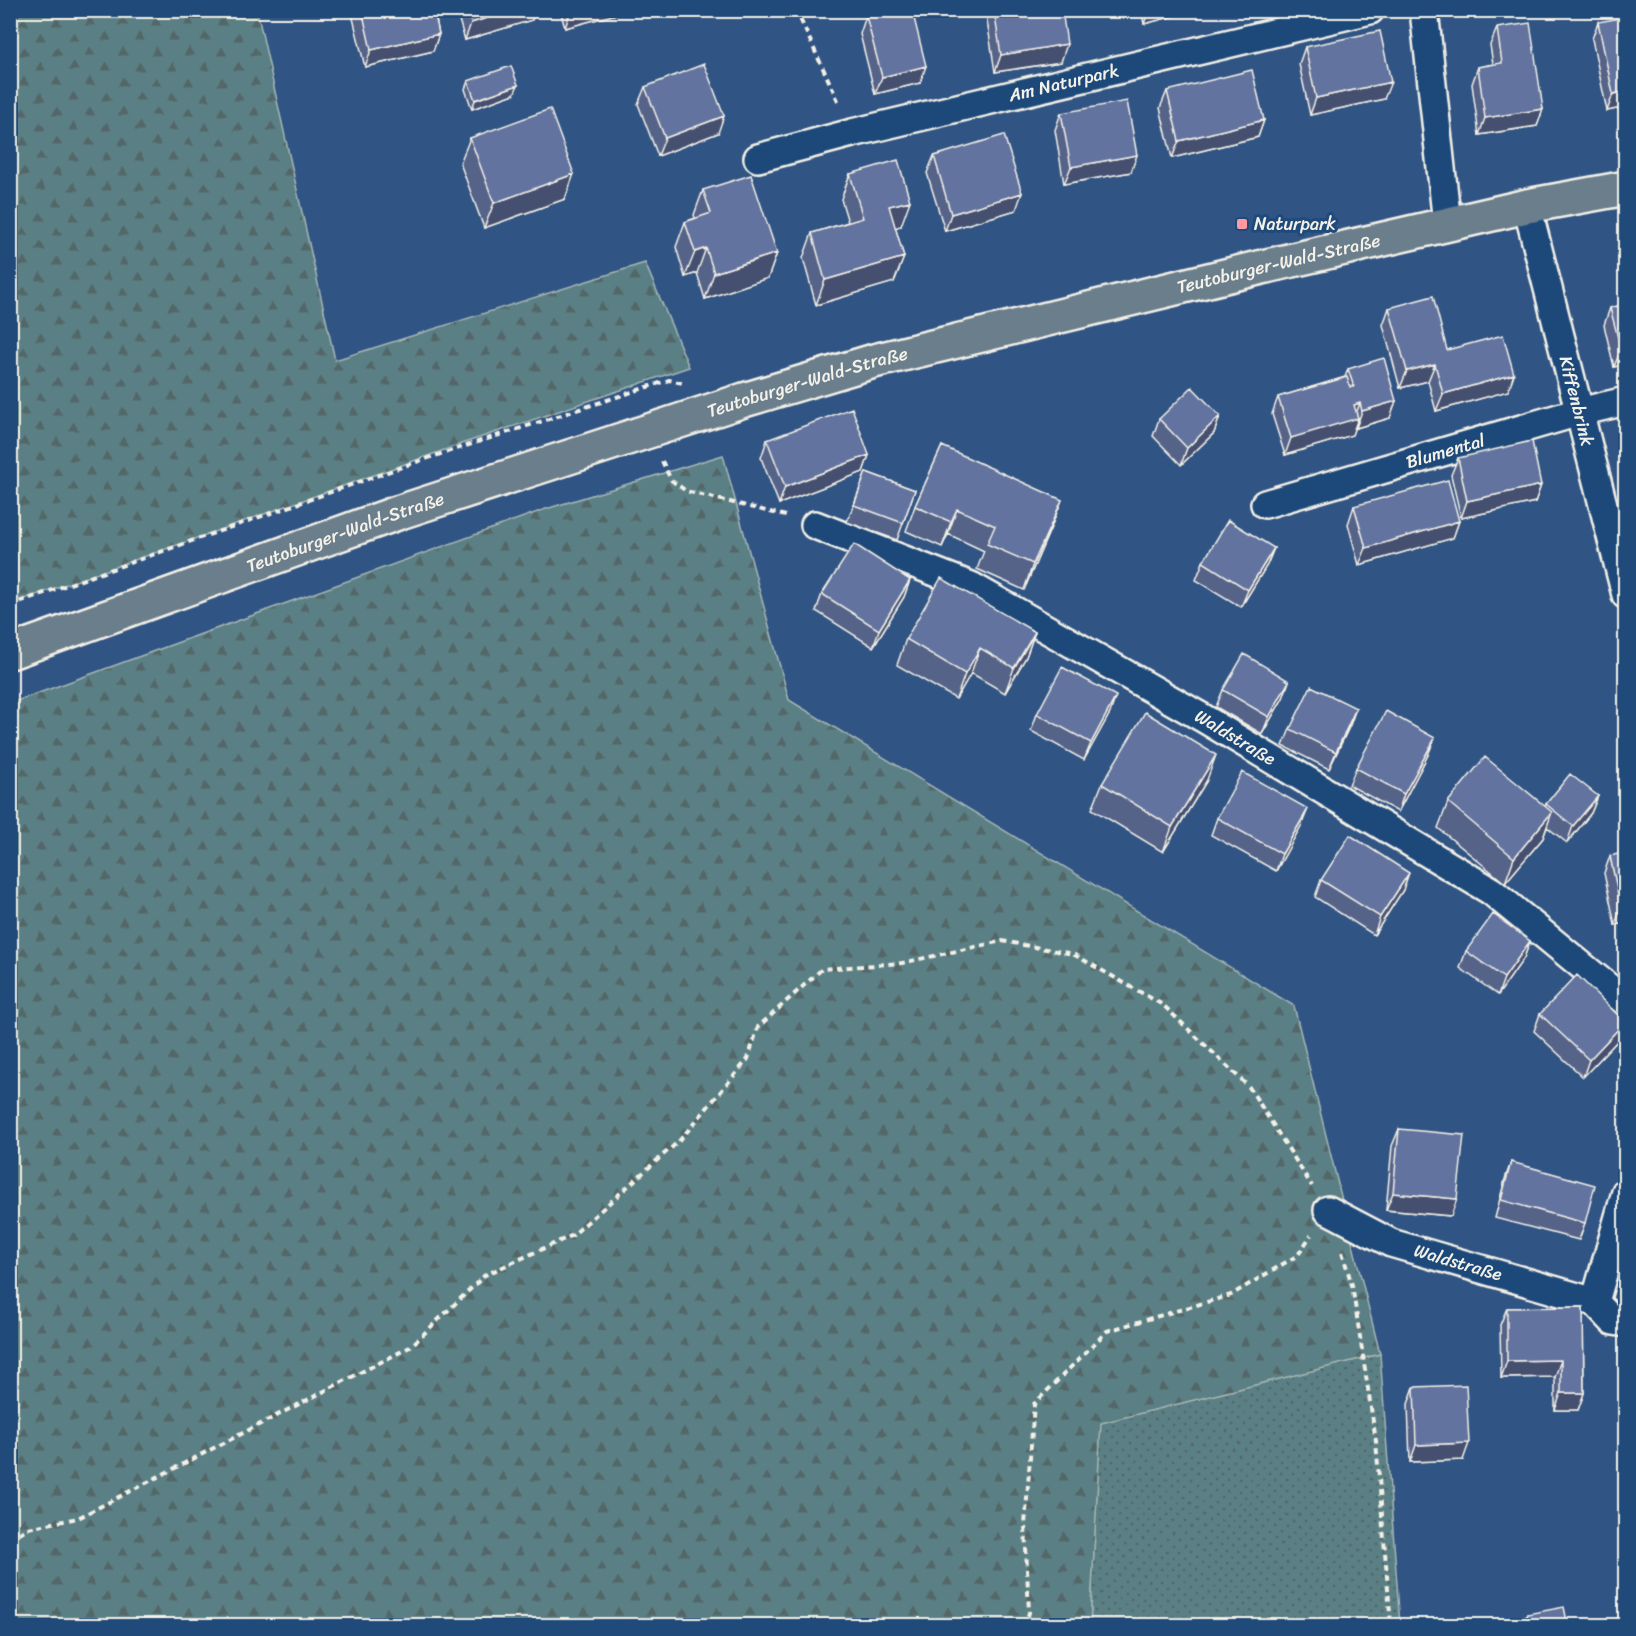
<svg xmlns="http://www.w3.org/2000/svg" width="1636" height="1636" font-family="Sriracha,sans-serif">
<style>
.grass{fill:url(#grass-dots);stroke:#a7b8b6;stroke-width:1.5}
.forest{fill:url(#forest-firs);stroke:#a7b8b6;stroke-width:1.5}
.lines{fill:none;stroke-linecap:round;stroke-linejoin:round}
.minor-casing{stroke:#f4f1e8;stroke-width:32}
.primary-casing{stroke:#f4f1e8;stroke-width:38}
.path{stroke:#f4f1e8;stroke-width:4;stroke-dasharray:6 4.5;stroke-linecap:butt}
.minor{stroke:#1f4a7a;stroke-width:27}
.primary{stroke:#6b7e8b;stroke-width:33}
.wall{fill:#546389;stroke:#f4f1e8;stroke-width:1.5}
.shaded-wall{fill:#45506f;stroke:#f4f1e8;stroke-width:1.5}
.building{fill:#62739f;stroke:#f4f1e8;stroke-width:1.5}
.poi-dot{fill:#ff9aa2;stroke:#1f4a7a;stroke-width:2}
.labels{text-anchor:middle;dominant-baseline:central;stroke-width:6;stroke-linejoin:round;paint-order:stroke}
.street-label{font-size:18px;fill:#f4f1e8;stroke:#1f4a7a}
.poi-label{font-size:18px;fill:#f4f1e8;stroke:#1f4a7a;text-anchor:start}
</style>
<defs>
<pattern id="grass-dots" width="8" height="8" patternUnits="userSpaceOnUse" patternTransform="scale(1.5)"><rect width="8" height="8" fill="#5a7f84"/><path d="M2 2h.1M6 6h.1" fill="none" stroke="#526668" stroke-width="1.8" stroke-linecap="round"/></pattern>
<pattern id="forest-firs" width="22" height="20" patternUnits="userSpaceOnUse" patternTransform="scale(1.5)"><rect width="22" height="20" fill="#5a7f84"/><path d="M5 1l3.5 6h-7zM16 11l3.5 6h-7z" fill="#526668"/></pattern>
</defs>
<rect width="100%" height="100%" fill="#305484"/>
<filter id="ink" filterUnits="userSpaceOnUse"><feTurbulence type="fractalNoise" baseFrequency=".0167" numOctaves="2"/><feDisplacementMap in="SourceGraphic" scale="12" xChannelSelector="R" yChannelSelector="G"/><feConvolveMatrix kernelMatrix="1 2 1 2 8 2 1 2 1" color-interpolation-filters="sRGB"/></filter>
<g filter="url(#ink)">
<path class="grass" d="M1380,1354L1400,1625L1090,1626L1100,1423Z"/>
<path class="forest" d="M10,11H257L335,360L645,263L689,367L464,443L11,604Z
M723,455L789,700L1294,1006L1380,1354L1101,1423L1090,1625L11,1626V703L546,509Z"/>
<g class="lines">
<defs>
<g id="minor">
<path d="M1424,10L1447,224"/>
<path id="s1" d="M758,158L852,133L1370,10"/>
<path id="s2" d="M1527,206L1626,595"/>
<path id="s3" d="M1265,504L1579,412L1626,401"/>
<path id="s4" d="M815,525L971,586L1203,718L1491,891L1626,1002"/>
<path id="s5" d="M1328,1210L1391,1243L1595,1302L1626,1192"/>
<path d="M1595,1302L1613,1321L1626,1323"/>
</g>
<g id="primary">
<path id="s6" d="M10,652L400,512L744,400L874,361L1258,268L1527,206L1626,188"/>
</g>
</defs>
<use href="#minor" class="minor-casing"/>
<use href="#primary" class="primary-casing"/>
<path class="path" d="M796,10L840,105
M662,461L671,480L686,491L786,516
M10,605L410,464L669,380L683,383
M1342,1252L1352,1285L1376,1441L1391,1626
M10,1539L28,1528L78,1518L410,1347L485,1275L573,1235L680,1140L748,1059L758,1027L822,969L902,963L1002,941L1073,954L1163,1005L1249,1087L1312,1186
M1023,1626L1029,1613L1025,1525L1034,1404L1107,1331L1231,1295L1298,1255L1311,1235"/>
<use href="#minor" class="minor"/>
<use href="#primary" class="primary"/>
</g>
<path class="wall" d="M351,10H434L439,34L433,51L365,67Z
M456,10H536L532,20L465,40Z
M560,10H631L565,28Z
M991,10H1062L1061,62L995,72L987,20Z
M1141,10H1197L1144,24Z
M866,16L920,83L875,94L860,34Z
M1598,22L1626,107L1607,111L1592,39Z
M1497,28L1543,109L1537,126L1479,135L1472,84L1478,67L1493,64L1490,45Z
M1305,47L1384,99L1310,115L1299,64Z
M468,81L514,94L472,109L465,89Z
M645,87L718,133L658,156L638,104Z
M1167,91L1264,120L1258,137L1172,158L1160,108Z
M1061,113L1131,172L1064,184L1055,130Z
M470,138L565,199L484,228L460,163Z
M934,156L1016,210L945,231L927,173Z
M850,174L901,226L895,227L904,257L894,282L816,305L803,258L812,233L848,222L841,199Z
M703,190L777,253L768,278L705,299L697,273L685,277L676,247L685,222L695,218L694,215Z
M1626,304V364L1614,367L1604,325L1610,308Z
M1389,308L1447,350L1514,374L1508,391L1436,411L1428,381L1400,388L1383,325Z
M1348,369L1390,418L1356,428L1355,426L1352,435L1285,455L1272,414L1278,397L1345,377Z
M1220,416L1214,433L1181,465L1153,436L1159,419Z
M767,440L869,455L863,472L779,504L761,458Z
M942,446L1052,525L1024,590L977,569L984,551L948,534L942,547L906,531L915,506Z
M1458,458L1541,485L1535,502L1461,518L1451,475Z
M866,472L915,490L897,540L847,522Z
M1354,506L1459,521L1453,538L1359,565L1348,524Z
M1274,548L1267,565L1241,607L1196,580L1203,562Z
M910,580L904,597L873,647L816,611L822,594Z
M1035,632L1026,657L1005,693L971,673L956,699L897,665L906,639Z
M1289,681L1283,698L1262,734L1216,707L1223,690Z
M1356,708L1350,725L1329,769L1283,746L1290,729Z
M1110,713L1084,760L1031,731L1037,714Z
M1428,755L1398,812L1349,785L1356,768Z
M1207,780L1163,852L1092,809L1102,784Z
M1598,796L1591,813L1567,843L1547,827L1543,838L1505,883L1438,828L1448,802L1545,807L1546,804Z
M1217,818L1301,826L1276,871L1211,835Z
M1610,856L1626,923L1615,925L1604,873Z
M1321,880L1403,890L1374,935L1315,897Z
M1530,941L1524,958L1498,995L1460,968L1466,951Z
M1540,1014L1619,1039L1583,1077L1534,1031Z
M1399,1129L1451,1216L1386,1210L1392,1146Z
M1511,1162L1585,1223L1579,1240L1495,1218L1505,1179Z
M1583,1307L1584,1393L1578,1410H1555V1377L1501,1378L1500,1325L1507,1308Z
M1414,1387L1463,1460L1410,1462L1408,1404Z
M1624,1492H1626V1536H1625L1621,1500Z
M1527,1614L1568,1626H1523Z"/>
<path class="shaded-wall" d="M513,10H536L532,20L465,40L471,23Z
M571,10H631L565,28Z
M1149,10H1197L1144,24Z
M439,34L433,51L365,67L371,50Z
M1067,44L1061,62L995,72L1001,55Z
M926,66L920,83L875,94L882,77Z
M1391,82L1384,99L1310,115L1316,98Z
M518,85L514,94L472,109L475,100Z
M1626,91V107L1607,111L1613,94Z
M1543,109L1537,126L1479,135L1485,118Z
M724,116L718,133L658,156L665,138Z
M1264,120L1258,137L1172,158L1179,141Z
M1137,155L1131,172L1064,184L1071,167Z
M574,174L565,199L484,228L494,203Z
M1022,193L1016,210L945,231L951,214Z
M910,201L901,226L880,232L889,206Z
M706,248L697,273L685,277L695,252Z
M777,253L768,278L705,299L714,273Z
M904,257L894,282L816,305L825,280Z
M1626,348V364L1614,367L1621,349Z
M1435,364L1428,381L1400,388L1407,371Z
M1514,374L1508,391L1436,411L1443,394Z
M1396,401L1390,418L1356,428L1362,411Z
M1360,403L1354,419L1358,418L1352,435L1285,455L1291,438L1354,405Z
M1220,416L1214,433L1181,465L1187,448Z
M869,455L863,472L779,504L785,487Z
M1541,485L1535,502L1461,518L1467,501Z
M1062,500L1052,525L1024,590L1033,564Z
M957,509L948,534L942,547L951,522Z
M1459,521L1453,538L1359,565L1366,548Z
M1274,548L1267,565L1241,607L1248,590Z
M910,580L904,597L873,647L879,630Z
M1035,632L1026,657L1005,693L1014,668Z
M980,648L971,673L956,699L965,674Z
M1289,681L1283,698L1262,734L1269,717Z
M1116,696L1110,713L1084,760L1091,743Z
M1356,708L1350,725L1329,769L1336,752Z
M1435,738L1428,755L1398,812L1404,794Z
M1216,755L1207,780L1163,852L1172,827Z
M1598,796L1591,813L1567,843L1573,826Z
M1308,809L1301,826L1276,871L1282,854Z
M1552,812L1543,838L1505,883L1514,858Z
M1409,873L1403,890L1374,935L1380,917Z
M1626,907V923L1615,925L1621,908Z
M1530,941L1524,958L1498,995L1504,978Z
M1625,1022L1619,1039L1583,1077L1589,1060Z
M1393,1193L1457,1199L1451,1216L1386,1210Z
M1561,1360L1555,1377L1501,1378L1507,1361Z
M1561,1393H1584L1578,1410H1555Z
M1469,1443L1463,1460L1410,1462L1416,1445Z"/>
<path class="building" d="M362,10H434L439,34L371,50Z
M467,10H513L471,23Z
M890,10H912L926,66L882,77L866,16Z
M994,10H1062L1067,44L1001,55Z
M1626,17V91L1613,94L1598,22Z
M1530,23L1543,109L1485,118L1478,67L1502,63L1497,28Z
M1380,31L1391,82L1316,98L1305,47Z
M704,64L724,116L665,138L645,87Z
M511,66L518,85L475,100L468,81Z
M1252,70L1264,120L1179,141L1167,91Z
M1127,101L1137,155L1071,167L1061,113Z
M550,109L574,174L494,203L470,138Z
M1004,135L1022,193L951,214L934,156Z
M898,160L910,201L889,206L904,257L825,280L812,233L863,218L850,174Z
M751,175L777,253L714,273L706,248L695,252L685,222L711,213L703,190Z
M1433,296L1447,350L1503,335L1514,374L1443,394L1435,364L1407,371L1389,308Z
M1626,304V348L1621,349L1610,308Z
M1384,358L1396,401L1362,411L1360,403L1354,405L1358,418L1291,438L1278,397L1347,377L1350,387H1354L1348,369Z
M1192,387L1220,416L1187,448L1159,419Z
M852,408L869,455L785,487L767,440Z
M1532,441L1541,485L1467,501L1458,458Z
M942,446L1062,500L1033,564L987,544L995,526L957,509L951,522L915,506Z
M866,472L915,490L903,523L854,505Z
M1448,480L1459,521L1366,548L1354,506Z
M1228,520L1274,548L1248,590L1203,562Z
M854,544L910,580L879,630L822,594Z
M941,578L1035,632L1014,668L980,648L965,674L906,639Z
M1244,654L1289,681L1269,717L1223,690Z
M1062,667L1116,696L1091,743L1037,714Z
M1311,686L1356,708L1336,752L1290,729Z
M1386,711L1435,738L1404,794L1356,768Z
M1145,712L1216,755L1172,827L1102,784Z
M1485,757L1552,812L1514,858L1448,802Z
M1242,772L1308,809L1282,854L1217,818Z
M1570,774L1598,796L1573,826L1546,804Z
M1350,835L1409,873L1380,917L1321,880Z
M1626,852V907L1621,908L1610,856Z
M1493,914L1530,941L1504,978L1466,951Z
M1577,975L1625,1022L1589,1060L1540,1014Z
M1399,1129L1464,1135L1457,1199L1393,1193Z
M1511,1162L1595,1185L1585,1223L1501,1200Z
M1583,1307L1584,1393H1561V1360L1507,1361V1308Z
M1466,1385L1469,1443L1416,1445L1414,1387Z
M1564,1607L1568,1626H1529L1527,1614Z"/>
</g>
<rect class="poi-dot" x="1236" y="218" width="12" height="12" rx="3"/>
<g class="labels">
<g class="street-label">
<text stroke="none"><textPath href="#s1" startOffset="315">Am Naturpark</textPath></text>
<text stroke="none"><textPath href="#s6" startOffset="1328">Teutoburger-Wald-Straße</textPath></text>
<text stroke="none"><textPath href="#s6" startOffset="842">Teutoburger-Wald-Straße</textPath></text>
<text stroke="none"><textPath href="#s2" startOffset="201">Kiffenbrink</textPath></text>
<text stroke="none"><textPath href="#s3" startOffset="188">Blumental</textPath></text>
<text stroke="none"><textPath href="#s6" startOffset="356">Teutoburger-Wald-Straße</textPath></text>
<text stroke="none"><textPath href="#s4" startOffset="472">Waldstraße</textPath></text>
<text stroke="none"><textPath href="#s5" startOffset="141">Waldstraße</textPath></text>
</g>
<g class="poi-label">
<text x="1254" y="224">Naturpark</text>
</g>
</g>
<rect width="1636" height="1636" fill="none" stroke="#1f4a7a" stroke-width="36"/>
<rect x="18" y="18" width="1600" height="1600" fill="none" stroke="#f4f1e8" stroke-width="2" filter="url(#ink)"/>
</svg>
